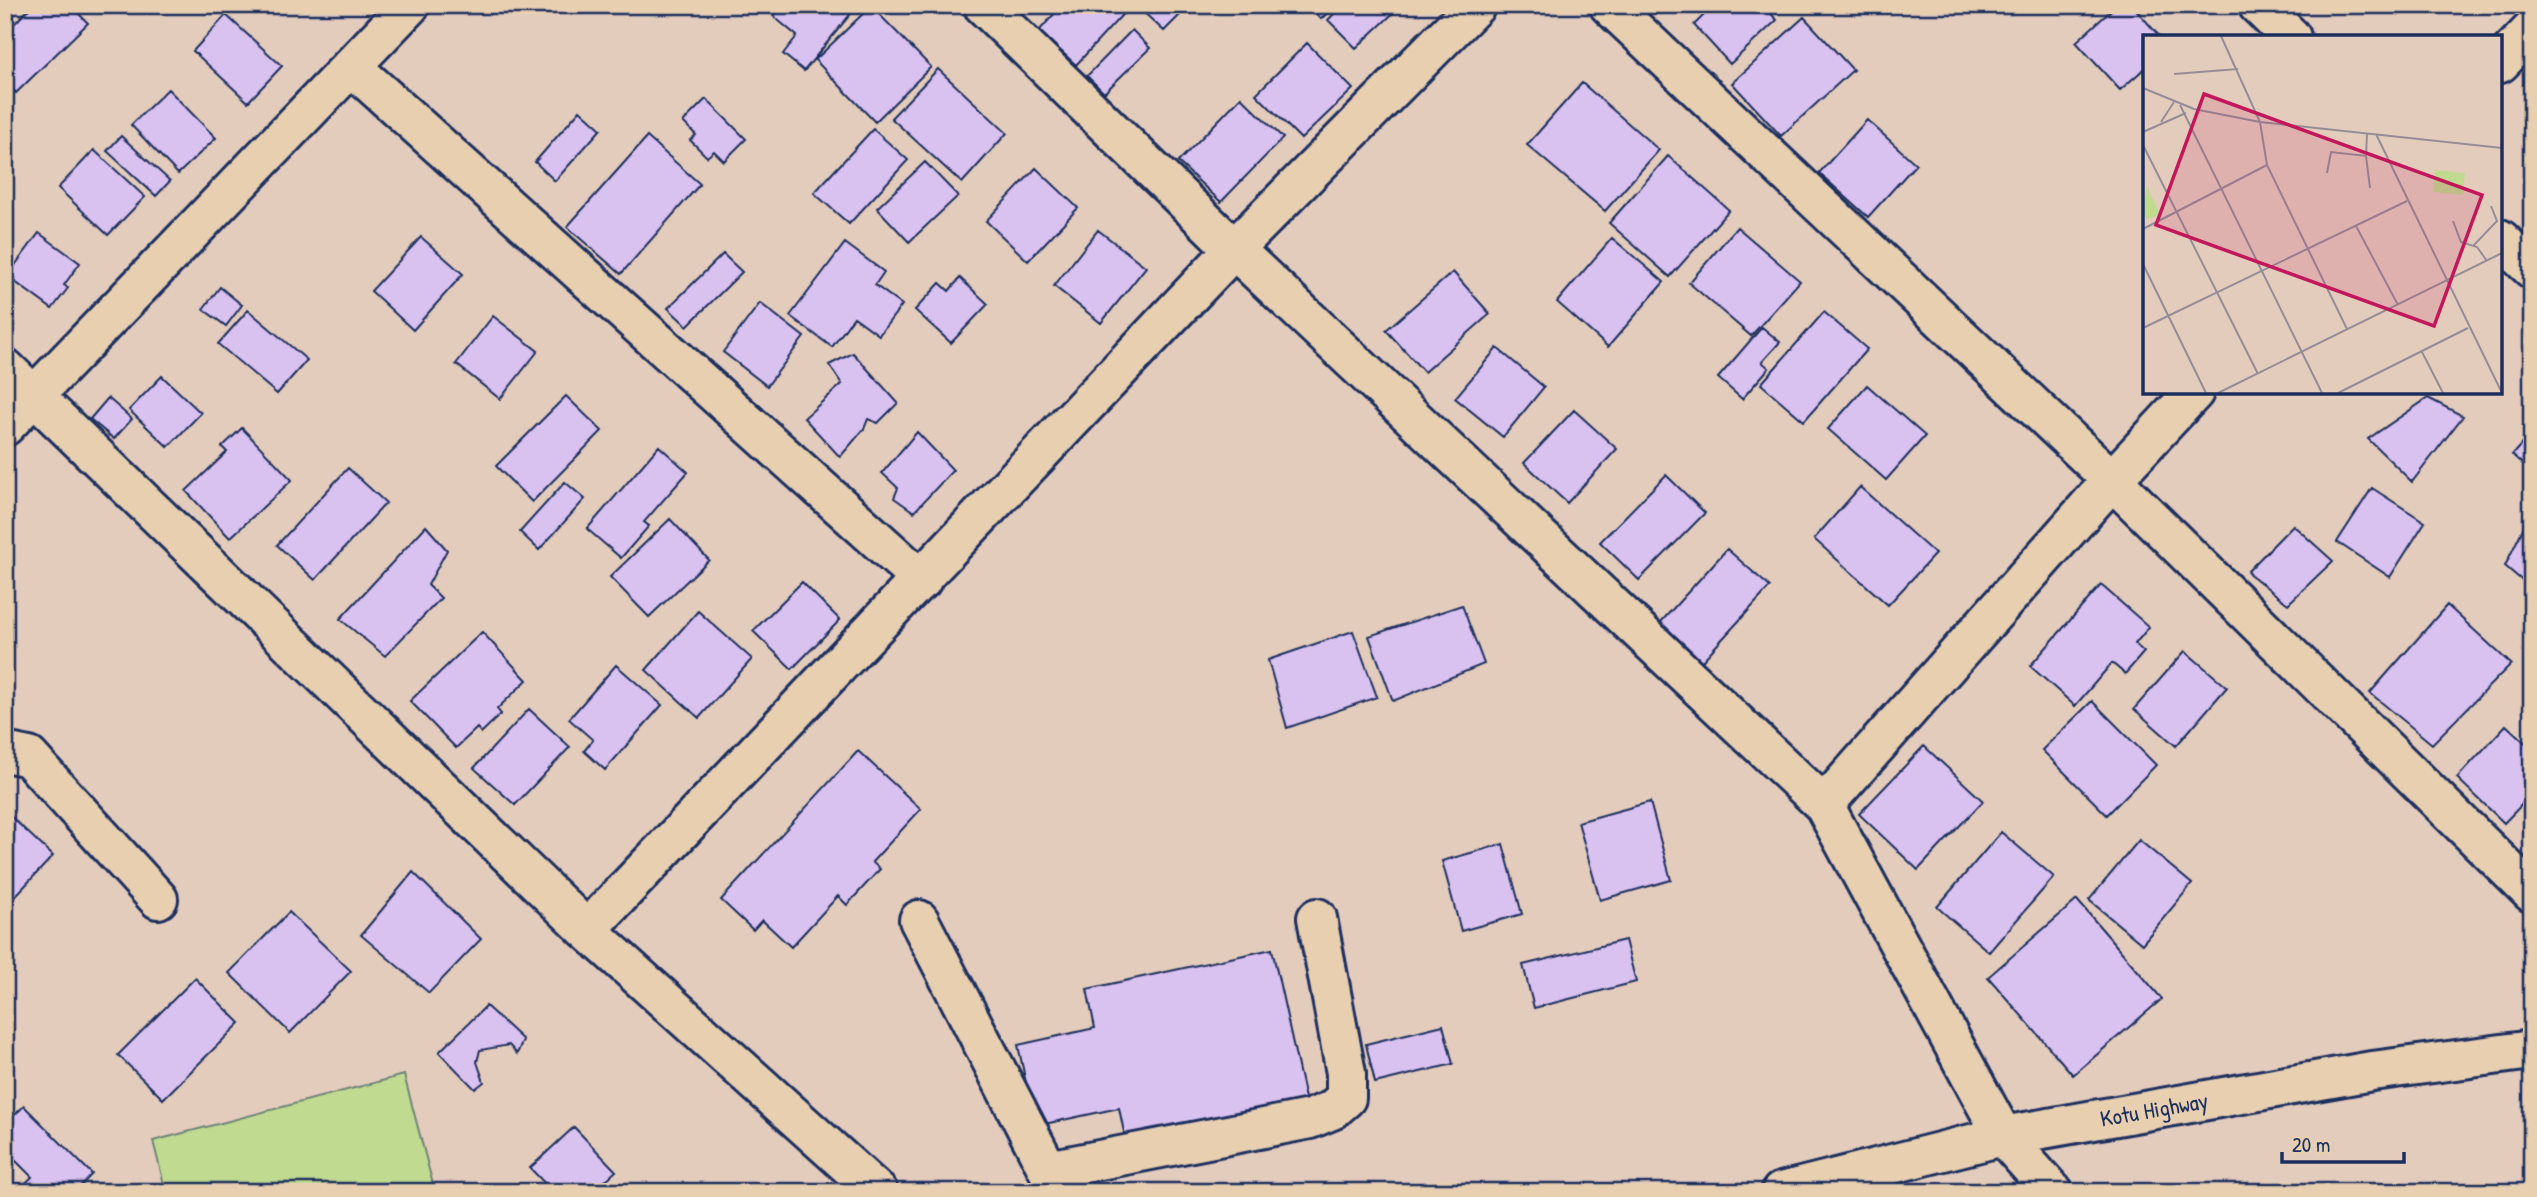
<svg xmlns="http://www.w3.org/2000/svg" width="2537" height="1197" font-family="'Patrick Hand',sans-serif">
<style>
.green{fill:#c0da90;stroke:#6e8477;stroke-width:2}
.building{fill:#d9c1f0;stroke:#1b2f5e;stroke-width:2}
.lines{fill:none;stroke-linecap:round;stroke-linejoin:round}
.minor-casing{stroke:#1b2f5e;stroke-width:44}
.minor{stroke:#e7cfb0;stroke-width:38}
.labels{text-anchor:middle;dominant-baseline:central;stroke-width:5;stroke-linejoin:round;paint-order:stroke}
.street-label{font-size:23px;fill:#1b2f5e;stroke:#e7cfb0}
.inset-road{fill:none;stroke:#948d97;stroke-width:2}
.view{fill:#c2185b;fill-opacity:0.15;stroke:#c2185b;stroke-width:3.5}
.inset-edge{fill:none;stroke:#1b2f5e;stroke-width:3.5}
</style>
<rect width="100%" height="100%" fill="#e4ccbd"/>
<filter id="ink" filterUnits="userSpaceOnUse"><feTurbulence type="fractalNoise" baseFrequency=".0143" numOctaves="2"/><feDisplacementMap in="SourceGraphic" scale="14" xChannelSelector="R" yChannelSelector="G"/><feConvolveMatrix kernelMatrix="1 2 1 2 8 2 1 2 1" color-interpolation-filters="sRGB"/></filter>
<g filter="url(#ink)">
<path class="green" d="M404,1075L435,1192H166L153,1141Z"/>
<path class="building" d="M33,5H70L88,23L16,93L5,82V33Z
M783,5H858L804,71L783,54L797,36L773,16Z
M1062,5H1131L1076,65L1039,31Z
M1144,5H1190L1164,31L1140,9Z
M1308,5H1336L1321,19Z
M1343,5H1402L1356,48L1328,20Z
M1714,5H1763L1777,20L1730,64L1694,25Z
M2117,5H2132L2160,37H2145V68L2120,90L2076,42Z
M871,6L931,67L875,122L815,60Z
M226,15L282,66L248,102L193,51Z
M1804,17L1853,70L1781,136L1732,83Z
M1132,30L1150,48L1104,93L1087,76Z
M1307,43L1353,89L1301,139L1256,94Z
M938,69L1007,133L962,183L891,118Z
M1582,83L1659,150L1605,211L1527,145Z
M168,89L216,138L178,174L131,125Z
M1241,97L1283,138L1221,202L1178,162Z
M706,99L746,139L724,161L714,151L707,157L690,140L696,135L683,122Z
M580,110L601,129L555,181L535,162Z
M1867,120L1916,164L1868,217L1819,173Z
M873,129L908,160L849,224L814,193Z
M121,136L170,181L156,196L107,151Z
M647,137L700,184L621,274L567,227Z
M94,150L145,197L108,235L58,188Z
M1668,156L1729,210L1670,277L1609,223Z
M925,162L958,196L909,242L877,208Z
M1036,168L1078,208L1028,261L986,221Z
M1737,227L1800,281L1751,336L1689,283Z
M1098,230L1146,267L1101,323L1054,286Z
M39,233L80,263L64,285L68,288L52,309L7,276Z
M421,237L463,274L413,330L371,291Z
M1612,238L1664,282L1608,347L1557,302Z
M845,243L884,272L875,285L902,305L879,335L854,317L832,347L790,316Z
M723,254L742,272L687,326L668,308Z
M1453,272L1490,314L1424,372L1386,330Z
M960,278L988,304L951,343L915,310L940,283L949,291Z
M220,287L242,305L226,326L203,309Z
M760,303L804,337L767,386L723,352Z
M248,310L307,360L277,394L218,344Z
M1824,312L1867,349L1804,421L1761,384Z
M493,316L538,351L500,399L456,364Z
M1762,327L1780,342L1762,362L1769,368L1742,399L1718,378Z
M1497,348L1544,387L1503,437L1455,398Z
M853,353L898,403L878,423L868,419L864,429L840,457L804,418L842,384L829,365Z
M162,376L201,413L168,447L129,410Z
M1867,385L1925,436L1886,480L1828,429Z
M566,396L602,431L532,502L496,466Z
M108,398L132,419L114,439L90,419Z
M2428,398L2463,416L2412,482L2368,439Z
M1574,410L1617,449L1567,503L1524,463Z
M242,428L292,480L230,538L186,491L227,452L222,447Z
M917,432L953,470L914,512L894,498L898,488L882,473Z
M2532,432V472L2512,455Z
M659,446L688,472L644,522L649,526L621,558L587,529Z
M348,468L386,503L315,580L277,545Z
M1666,475L1705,513L1639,580L1600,542Z
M565,482L585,499L539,550L520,532Z
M1860,487L1935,554L1888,605L1814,539Z
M2372,488L2425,522L2390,577L2337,542Z
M670,519L709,560L649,617L610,577Z
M2526,522L2532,527V589L2505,566Z
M2293,525L2333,561L2288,604L2247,572Z
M426,526L447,550L428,585L441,598L385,656L340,619Z
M1727,549L1770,587L1693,671L1651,633Z
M802,582L840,620L792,669L753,631Z
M2101,585L2149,627L2135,644L2144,652L2125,674L2112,663L2075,706L2030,666Z
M1462,605L1484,664L1393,701L1369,636Z
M2447,605L2511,664L2432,744L2370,693Z
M698,611L752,659L699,718L646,670Z
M1353,631L1377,697L1287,728L1268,660Z
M482,632L527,680L497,709L501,714L481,733L477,728L456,748L410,701Z
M2185,651L2227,687L2176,746L2134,709Z
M616,665L662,705L605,770L584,751L593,740L569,719Z
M2092,701L2156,765L2107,815L2042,750Z
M529,709L570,747L515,805L474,768Z
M2506,725L2532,749V794L2504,823L2457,778Z
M1924,746L1983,801L1918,870L1859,814Z
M858,751L921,809L872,862L880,869L847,905L838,896L791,947L762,920L753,930L721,900Z
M1650,802L1671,880L1600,900L1578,822Z
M5,811L53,856L5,907Z
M2001,832L2054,877L1989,952L1937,907Z
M2139,840L2192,884L2142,944L2089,900Z
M1503,844L1522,914L1461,931L1442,861Z
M413,872L481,939L429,993L361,935Z
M2077,900L2162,999L2073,1075L1988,977Z
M289,912L351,971L290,1033L229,973Z
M1625,940L1636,982L1534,1008L1523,965Z
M1272,949L1306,1103L1126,1142L1119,1108L1035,1126L1018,1045L1095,1028L1087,989Z
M195,978L240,1023L163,1099L118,1055Z
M486,1006L523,1040L517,1054L509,1045L480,1050L477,1062L484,1082L475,1089L439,1052Z
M1443,1025L1453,1064L1375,1083L1366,1044Z
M24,1106L92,1174L75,1192H16L32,1177L5,1150V1124Z
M574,1127L616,1171L593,1192H553L530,1168Z"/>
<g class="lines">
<defs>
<path id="minor" d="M983,5L1234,249L1824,805L2003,1136L2053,1192
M1609,5L2112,480L2532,893
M2258,5L2291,37
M2500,63L2532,30
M351,66L922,580
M2500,239L2532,269
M5,368L587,930L878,1192
M5,426L410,5
M5,752L29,757L158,899
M1824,805L2112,480L2194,392
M919,920L1048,1170
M587,930L1234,249L1476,5
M1059,1192L1048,1170L1310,1119L1332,1110L1346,1098V1073L1317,918
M1781,1192L2003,1136L2372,1071L2532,1050"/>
</defs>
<use href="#minor" class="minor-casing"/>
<use href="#minor" class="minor"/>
</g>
</g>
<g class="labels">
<g class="street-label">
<text transform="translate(2154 1109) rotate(-10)">Kotu Highway</text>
</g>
</g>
<g transform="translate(2143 35)">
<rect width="359" height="359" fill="#e4ccbd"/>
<path d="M292,135L322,138L320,160L290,157ZM4,151L17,179L4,185L0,175Z" fill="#c0da90"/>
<path class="inset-road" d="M78,1L117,87L124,130L204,294M31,39L95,34M0,53L51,74L117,87L359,113M37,70L179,358M18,87L31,67M0,97L43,78M233,99L359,358M0,110L115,339M223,121L227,153M184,138L188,117L223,121L224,98M310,186L318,207L334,212L344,226M213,191L255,270M0,194L124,130M330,211L354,186L348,171M0,229L63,358M0,293L264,166M279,317L300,358M75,358L359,218M195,358L325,293"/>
<path class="view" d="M61,59L339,160L291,291L13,190Z"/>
<rect width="359" height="359" class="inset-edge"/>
</g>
<rect width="2537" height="1197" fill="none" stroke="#e7cfb0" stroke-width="28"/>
<rect x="14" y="14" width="2509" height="1169" fill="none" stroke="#1b2f5e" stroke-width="2.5" filter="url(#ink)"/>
<path d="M2282 1152v10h122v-10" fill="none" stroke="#1b2f5e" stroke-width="3.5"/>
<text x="2292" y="1152" font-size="21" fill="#1b2f5e" stroke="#e7cfb0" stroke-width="5" paint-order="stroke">20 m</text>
</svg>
